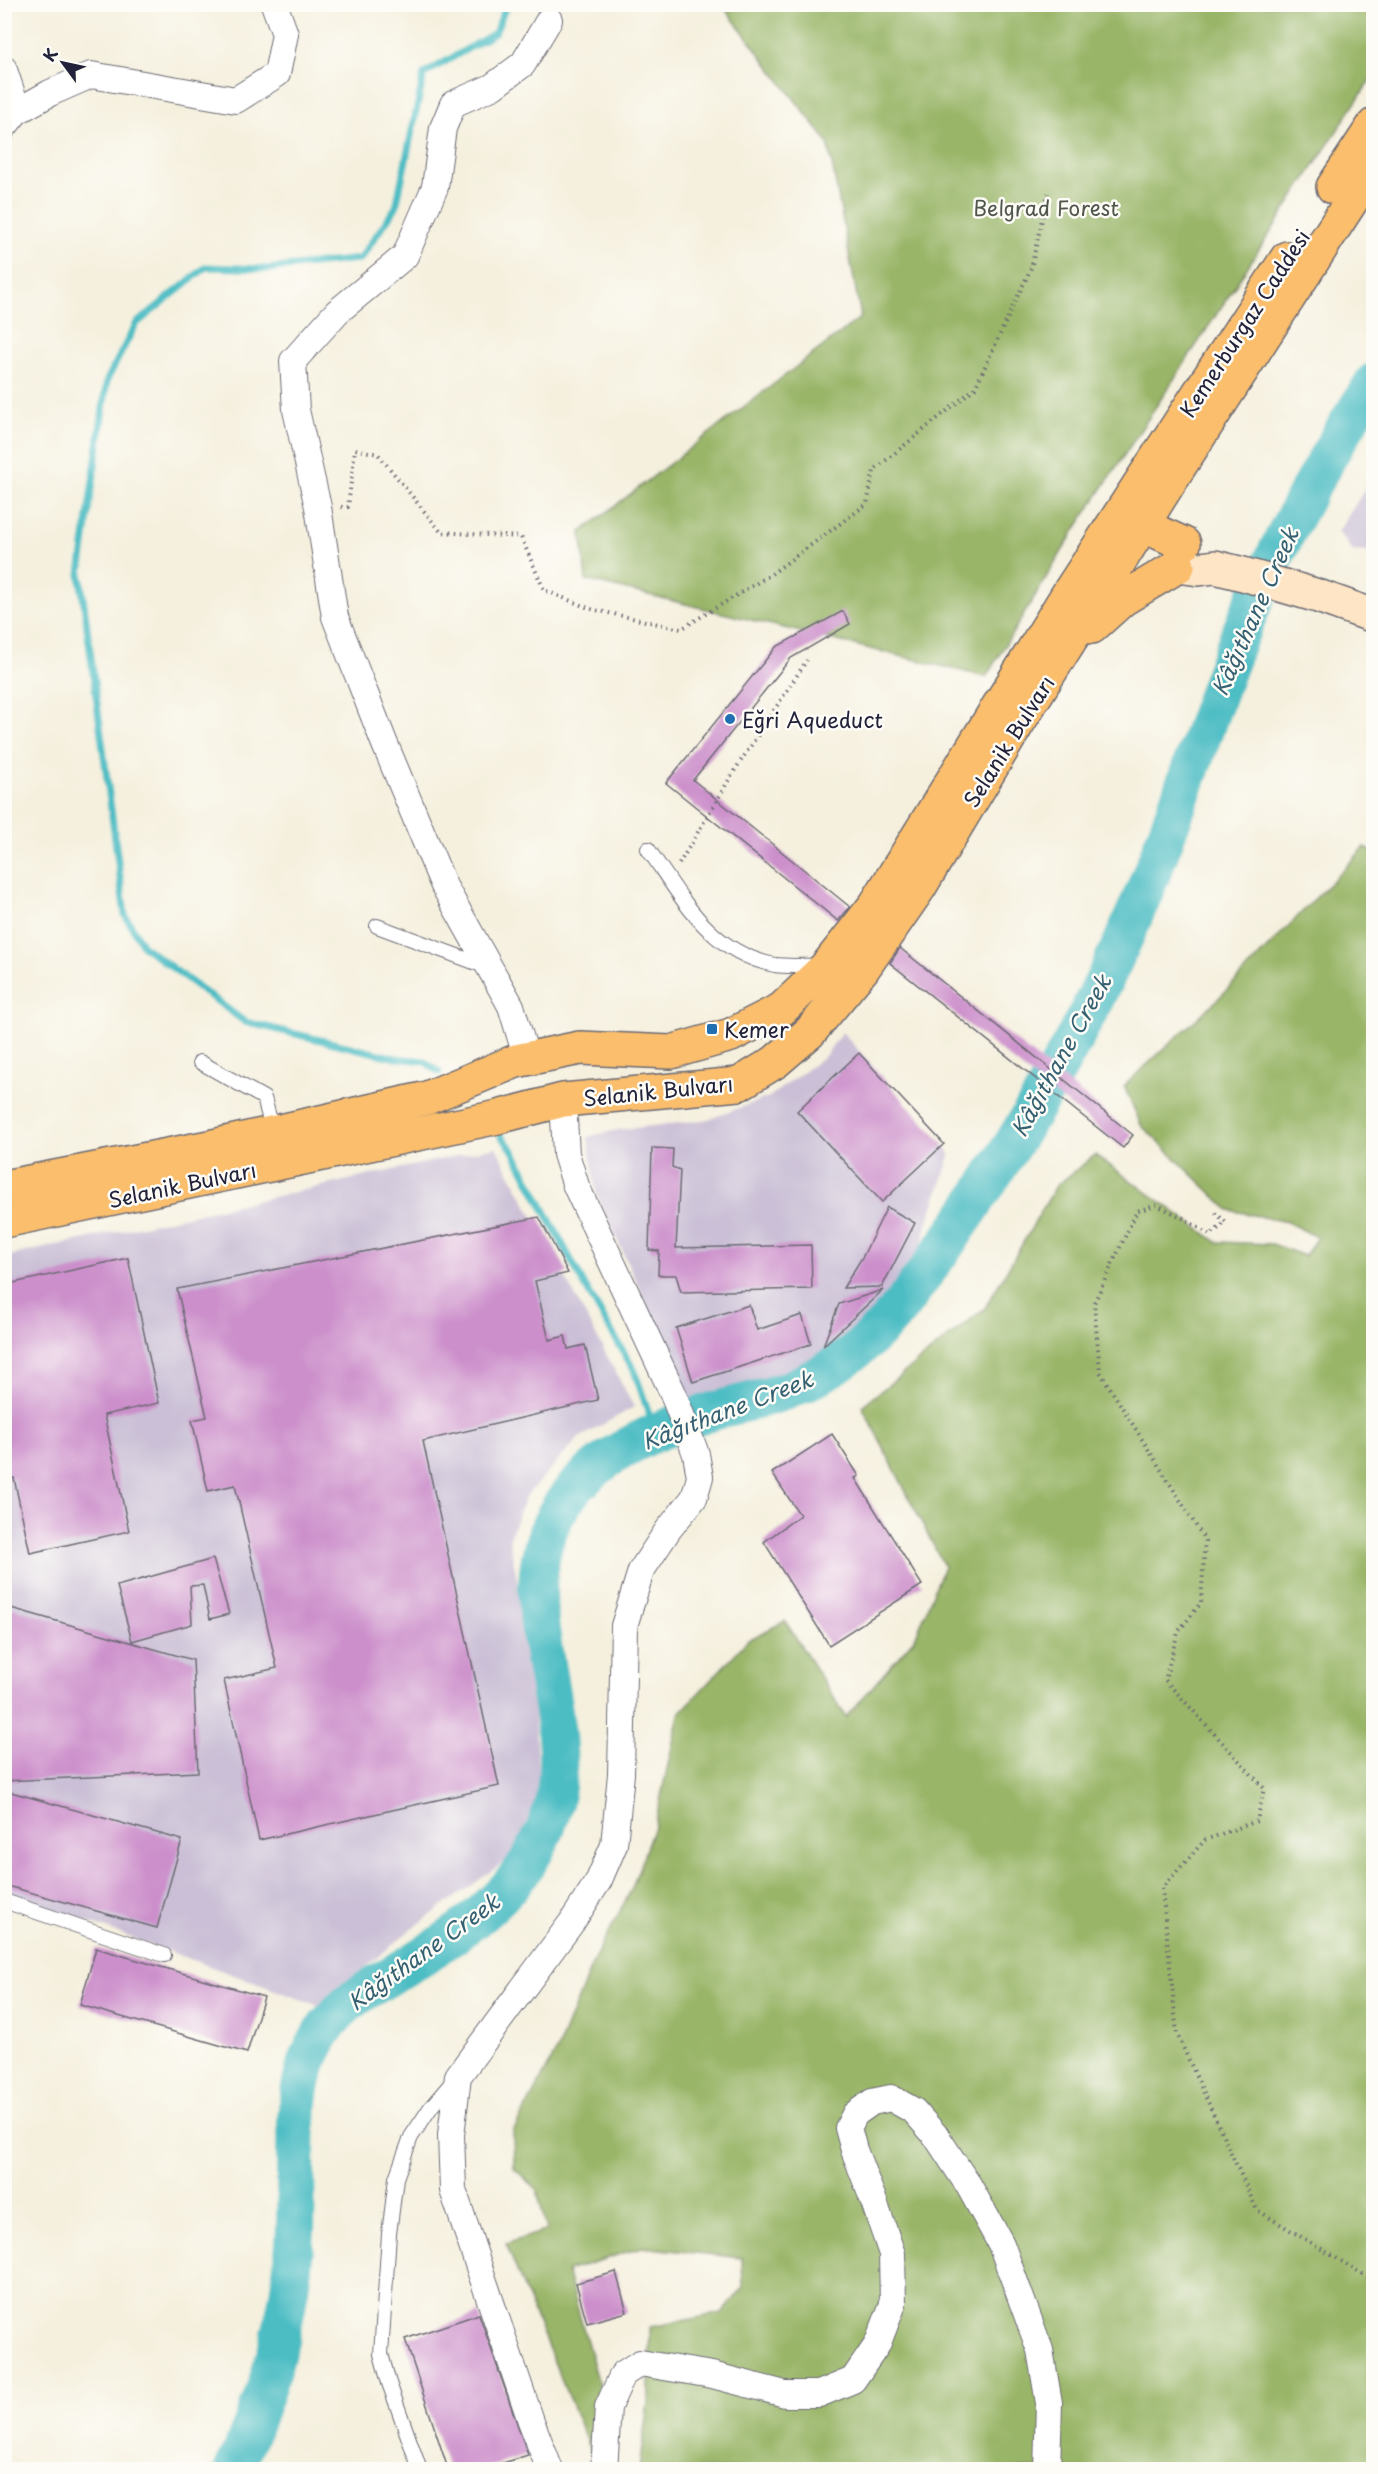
<svg xmlns="http://www.w3.org/2000/svg" width="1378" height="2474" font-family="'Playpen Sans',sans-serif">
<style>
.industrial{fill:#cabfd6}
.forest{fill:#99b567;stroke:#5e6c51;stroke-width:1.5}
.lines{fill:none;stroke-linecap:round;stroke-linejoin:round}
.stream{stroke:#4ebdc4;stroke-width:7}
.river{stroke:#4ebdc4;stroke-width:39}
.building{fill:#cc8fcb}
.lane-casing{stroke:#6c6a74;stroke-width:16}
.street-casing{stroke:#6c6a74;stroke-width:28}
.secondary-casing{stroke:#6c6a74;stroke-width:36}
.primary-casing{stroke:#6c6a74;stroke-width:36}
.path{stroke:#6c6a74;stroke-width:4;stroke-dasharray:1.5 4.5;stroke-linecap:butt}
.lane{stroke:#fff;stroke-width:14}
.street{stroke:#fff;stroke-width:26}
.secondary{stroke:#fde5c5;stroke-width:33}
.primary{stroke:#fabe6d;stroke-width:33}
.poi-dot{fill:#1f6fb2;stroke:#fdfcf7;stroke-width:2}
.labels{text-anchor:middle;dominant-baseline:central;stroke-width:5;stroke-linejoin:round;paint-order:stroke}
.park-label{font-size:21px;fill:#52574d;stroke:#fdfcf7}
.street-label{font-size:21px;fill:#22223b;stroke:#fdfcf7}
.poi-label{font-size:21px;fill:#22223b;stroke:#fdfcf7;text-anchor:start}
.water-label{font-size:22px;font-style:italic;fill:#346072;stroke:#fdfcf7}
</style>
<rect width="100%" height="100%" fill="#fdfcf7"/>
<filter id="ink" filterUnits="userSpaceOnUse"><feTurbulence type="fractalNoise" baseFrequency=".0167" numOctaves="2"/><feDisplacementMap in="SourceGraphic" scale="12" xChannelSelector="R" yChannelSelector="G"/><feConvolveMatrix kernelMatrix="1 2 1 2 8 2 1 2 1" color-interpolation-filters="sRGB"/></filter>
<filter id="wash" filterUnits="userSpaceOnUse"><feTurbulence type="fractalNoise" baseFrequency=".008" numOctaves="4" result="noise"/><feDisplacementMap in="SourceGraphic" scale="24" xChannelSelector="R" yChannelSelector="G"/><feGaussianBlur stdDeviation="1.35" result="paint"/><feColorMatrix in="noise" values="0 0 0 0 0 0 0 0 0 0 0 0 0 0 0 0 0 1.4 0 .05"/><feComposite in="paint" operator="in"/></filter>
<g filter="url(#wash)">
<rect width="100%" height="100%" fill="#f5f0de"/>
<path class="industrial" d="M1373,476V552L1353,551L1338,532Z
M842,1032L948,1150L950,1155L947,1166L928,1221L921,1249L902,1294L869,1330L819,1361L762,1386L688,1404L656,1325L596,1193L588,1137L617,1130L706,1120L769,1097L825,1056Z
M496,1147L634,1407L579,1438L525,1497L509,1540L528,1632L541,1810L519,1851L409,1931L319,2006L5,1892L4,1257Z"/>
<path class="forest" d="M722,5H1373V76L1073,533L986,677L586,580L581,532L861,317L828,143Z
M1365,847L1373,852V2469H639L649,2395L650,2327L722,2313L743,2288L742,2258L642,2247L567,2271L598,2380L601,2442L594,2460L506,2244L547,2230L537,2190L514,2168L513,2132L558,2048L593,1962L632,1888L655,1824L679,1714L748,1640L785,1621L846,1717L915,1638L944,1566L862,1406L985,1308L1056,1186L1095,1155L1217,1242L1272,1244L1305,1256L1317,1237L1287,1222L1229,1210L1141,1125L1124,1086L1216,1001Z"/>
<g class="lines">
<path class="stream" d="M439,1072L424,1061L396,1058L245,1022L143,946L125,915L80,574L107,380L136,324L206,267L267,269L360,259L396,207L424,74L495,33L507,4
M501,1136L512,1149L586,1288L634,1370L656,1434"/>
<path class="river" d="M233,2470C268,2396 290,2319 295,2237C299,2179 287,2101 313,2049C332,2009 359,1994 395,1973C461,1934 528,1889 551,1813C579,1720 510,1614 551,1524C580,1461 652,1430 714,1411C739,1404 764,1399 788,1390C835,1371 877,1339 907,1298C998,1176 1080,1044 1139,904C1176,817 1203,728 1237,641C1274,550 1320,464 1374,382"/>
</g>
<g id="blocks">
<path class="building" d="M843,611L850,624L791,658L693,780L850,907L838,921L666,783L776,647Z
M900,948L1133,1135L1123,1148L890,963Z
M859,1053L944,1144L882,1202L797,1111Z
M652,1148L673,1149L672,1167L680,1170L676,1248L811,1245L812,1289L681,1292L676,1275H658L659,1251L649,1250Z
M887,1207L915,1223L882,1287L843,1288L863,1256Z
M539,1217L568,1273L535,1281L549,1340L565,1336L568,1349L585,1345L598,1400L423,1441L499,1786L259,1840L224,1680L277,1668L235,1485L208,1491L192,1420L207,1417L177,1289Z
M128,1258L159,1403L104,1415L129,1531L30,1553L14,1478L4,1480V1285Z
M883,1290L823,1346L839,1304Z
M749,1305L757,1330L802,1315L811,1344L693,1382L676,1328Z
M832,1434L859,1476L855,1478L922,1585L829,1645L764,1542L800,1515L772,1473Z
M213,1559L229,1614L210,1619L203,1585L190,1586L192,1624L132,1641L117,1586Z
M4,1606L193,1660L198,1772L4,1781Z
M4,1790L182,1840L157,1928L4,1885Z
M96,1948L264,1997L247,2053L80,2005Z
M616,2272L627,2312L587,2323L576,2283Z
M479,2314L528,2455L483,2469H448L405,2339Z"/>
</g>
</g>
<g filter="url(#ink)">
<use href="#blocks" fill-opacity="0" stroke="#6c6a74" stroke-width="1.5"/>
<g class="lines">
<defs>
<path id="lane" d="M4,60L9,66L23,108
M648,849C683,899 710,953 775,965C790,967 807,965 822,966
M377,926L487,967
M200,1062L264,1098L273,1132
M4,1901L164,1955
M420,2470L389,2383L381,2354L389,2234L396,2178L411,2137L431,2107L454,2080"/>
<path id="street" d="M4,127L16,112L50,93L91,75L236,100L277,74L285,34L274,4
M527,1059L511,1006L444,886L384,742L335,617L318,507L296,410L293,361L337,312L405,256L435,187L443,128L453,104L492,87L523,64L549,20
M550,2470L531,2421L453,2190L451,2135L458,2076L572,1922L599,1880L614,1845L621,1774L624,1626L641,1571L668,1530L694,1498L700,1477L696,1454L672,1391L576,1186L566,1154L563,1100
M604,2470L608,2407L623,2374L640,2363L712,2375L785,2394H819L853,2380L877,2345L893,2304L892,2254L873,2199L854,2150L848,2128L855,2114L872,2102L891,2098L914,2111L936,2136L969,2186L1001,2244L1040,2350L1049,2403L1047,2470"/>
<path id="secondary" d="M1178,566L1199,569L1215,567L1243,574L1318,596L1374,616"/>
<path id="primary" d="M1333,187L1374,125
M1123,523L1153,530L1184,544
M1092,627L1123,599L1178,566
M4,1187L204,1148L427,1098L516,1061L580,1048L671,1052L731,1035L782,1009L827,966L876,904L1071,589L1287,258
M4,1221L498,1117L563,1100L739,1084L775,1062L810,1032L862,970L919,888L1018,723L1174,475L1374,166"/>
</defs>
<use href="#lane" class="lane-casing"/>
<use href="#street" class="street-casing"/>
<use href="#secondary" class="secondary-casing"/>
<use href="#primary" class="primary-casing"/>
<path class="path" d="M341,507H348L355,449L378,454L441,532L521,537L544,590L591,609L681,629L770,575L867,504L874,470L975,388L1031,268L1048,193
M679,864L733,773L807,660
M1215,1213L1226,1222L1210,1235L1185,1219L1157,1205L1137,1211L1094,1303L1100,1372L1205,1540L1201,1603L1178,1632L1165,1680L1264,1788L1257,1821L1205,1840L1162,1888L1177,2034L1257,2210L1374,2281"/>
<use href="#lane" class="lane"/>
<use href="#street" class="street"/>
<use href="#secondary" class="secondary"/>
<use href="#primary" class="primary"/>
</g>
</g>
<g class="poi-dot">
<circle cx="730" cy="719" r="6"/>
<rect x="706" y="1023" width="12" height="12" rx="3"/>
</g>
<g class="labels">
<g class="park-label">
<text x="1046" y="207">Belgrad Forest</text>
</g>
<g class="street-label">
<text transform="translate(1244 323) rotate(-57)">Kemerburgaz Caddesi</text>
<text transform="translate(1008 741) rotate(-58)">Selanik Bulvarı</text>
<text transform="translate(658 1090) rotate(-6)">Selanik Bulvarı</text>
<text transform="translate(182 1184) rotate(-12)">Selanik Bulvarı</text>
</g>
<g class="poi-label">
<text x="742" y="719">Eğri Aqueduct</text>
<text x="724" y="1029">Kemer</text>
</g>
<g class="water-label">
<text transform="translate(1254 611) rotate(-66)">Kâğıthane Creek</text>
<text transform="translate(1060 1055) rotate(-61)">Kâğıthane Creek</text>
<text transform="translate(727 1409) rotate(-21)">Kâğıthane Creek</text>
<text transform="translate(423 1951) rotate(-36)">Kâğıthane Creek</text>
</g>
</g>
<rect width="1378" height="2474" fill="none" stroke="#fdfcf7" stroke-width="24"/>
<g transform="translate(63 63) rotate(303)" stroke="#fdfcf7" stroke-width="4.5" paint-order="stroke">
<path d="M0-4.5L10 22L0 15L-10 22Z" fill="#22223b"/>
<text y="-9" font-size="16" font-weight="bold" text-anchor="middle" fill="#22223b">K</text>
</g>
</svg>
